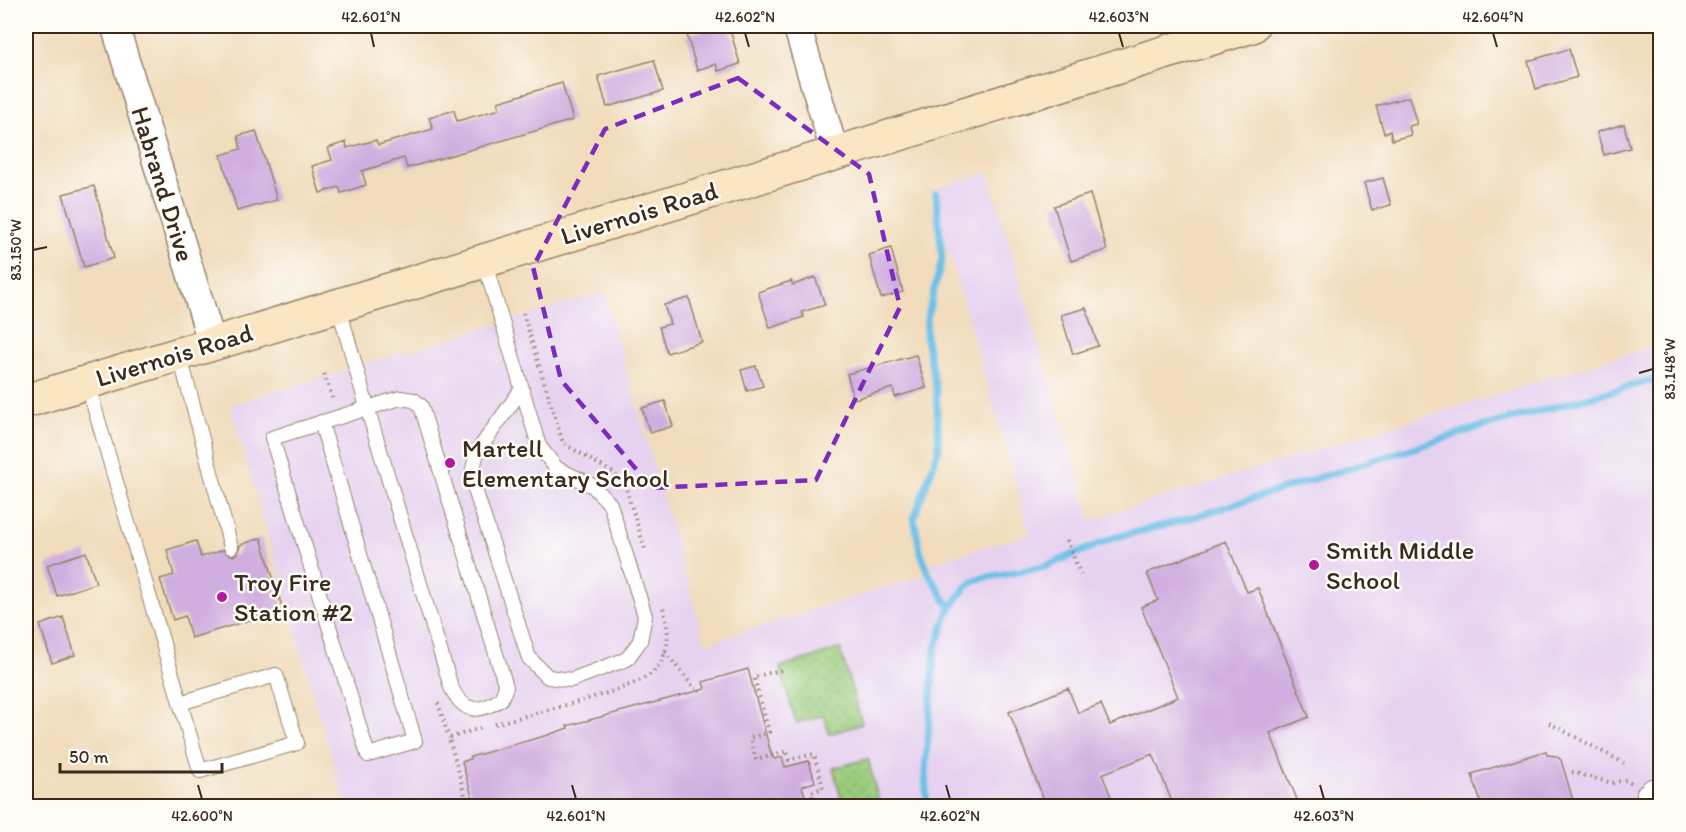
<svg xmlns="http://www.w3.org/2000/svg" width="1686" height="832" font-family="Itim,sans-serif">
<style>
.built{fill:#e6d2f0}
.park{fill:url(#park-dots);stroke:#6a7a4c;stroke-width:1.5}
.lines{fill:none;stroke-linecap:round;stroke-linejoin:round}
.stream{stroke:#6ac0e7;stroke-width:7}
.building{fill:#d1aee0}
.service-casing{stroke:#96836c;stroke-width:16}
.minor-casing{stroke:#96836c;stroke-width:30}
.secondary-casing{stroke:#96836c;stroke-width:36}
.path{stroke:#96836c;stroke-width:4;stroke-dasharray:1.5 4.5;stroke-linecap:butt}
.service{stroke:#fff;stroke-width:14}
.minor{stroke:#fff;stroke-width:27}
.secondary{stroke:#fbe6c4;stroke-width:33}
.marked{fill:none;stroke:#7b2cbf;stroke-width:4.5;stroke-dasharray:12 8;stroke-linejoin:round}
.ticks{fill:none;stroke:#3b2a1e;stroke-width:2}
.poi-dot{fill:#b5179e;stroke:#fdfcf7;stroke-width:2}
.labels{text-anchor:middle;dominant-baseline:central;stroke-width:5;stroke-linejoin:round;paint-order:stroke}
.street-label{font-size:26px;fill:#3b2a1e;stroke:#fdfcf7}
.poi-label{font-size:26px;fill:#3b2a1e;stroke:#fdfcf7;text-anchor:start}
.neatline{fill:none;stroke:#3b2a1e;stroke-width:2}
.ticks-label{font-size:15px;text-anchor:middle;fill:#3b2a1e}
</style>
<defs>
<pattern id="park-dots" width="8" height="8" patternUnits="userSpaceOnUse" patternTransform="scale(1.5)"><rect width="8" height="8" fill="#99cb7b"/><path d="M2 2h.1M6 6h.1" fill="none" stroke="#85ae6a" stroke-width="1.8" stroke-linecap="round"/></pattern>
</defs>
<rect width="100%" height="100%" fill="#fdfcf7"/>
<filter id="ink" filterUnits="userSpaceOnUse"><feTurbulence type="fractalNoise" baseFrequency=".0167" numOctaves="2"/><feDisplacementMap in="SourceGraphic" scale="12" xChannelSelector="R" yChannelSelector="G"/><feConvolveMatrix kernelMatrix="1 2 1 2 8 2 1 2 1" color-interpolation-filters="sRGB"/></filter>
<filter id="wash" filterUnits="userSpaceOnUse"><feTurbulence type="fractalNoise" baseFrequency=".008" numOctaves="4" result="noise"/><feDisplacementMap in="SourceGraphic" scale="24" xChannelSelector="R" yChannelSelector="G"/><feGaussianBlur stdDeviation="1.35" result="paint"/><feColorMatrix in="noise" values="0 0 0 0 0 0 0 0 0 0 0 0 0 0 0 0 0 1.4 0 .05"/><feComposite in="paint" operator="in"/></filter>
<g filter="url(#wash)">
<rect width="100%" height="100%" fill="#f1dcbb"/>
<path class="built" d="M988,173L1090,520L1660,344V806H346L230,405L604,292L705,644L935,572L931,563L1030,534L931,190Z"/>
<path class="park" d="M840,649L862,724L829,734L824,715L796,723L780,667Z
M868,759L880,806H843L833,768Z"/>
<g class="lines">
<path class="stream" d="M936,194L942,259L927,318L926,339L936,388L939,449L914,518L920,550L928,572L947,603L953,605
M927,806L925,772L935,651L948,612L965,588L977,579L1044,567L1113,538L1181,521L1477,428L1660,378"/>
</g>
<g id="blocks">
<path class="building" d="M720,26H729L740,64L718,71L716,64L697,70L687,35Z
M1569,49L1577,77L1536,89L1528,61Z
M654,60L663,91L607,107L598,76Z
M562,83L573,120L407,168L404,158L362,171L366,185L341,193L339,187L320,193L312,166L332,160L328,148L346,142L347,148L376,140L378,145L433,129L429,118L454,110L457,121L500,109L498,102Z
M1409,97L1417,124L1409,126L1411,135L1392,140L1390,131L1384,133L1376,106Z
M1624,124L1630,148L1604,155L1597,132Z
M256,131L277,200L237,211L221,155L241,149L238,136Z
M1383,178L1391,205L1372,210L1364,183Z
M94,186L114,258L84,267L63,194Z
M1090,194L1107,250L1071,261L1054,206Z
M891,248L903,292L881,298L869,255Z
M815,277L825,305L802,312L804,317L770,328L758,292L791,281L793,285Z
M689,298L702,342L667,353L659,327L670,324L664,305Z
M1086,308L1098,346L1073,354L1061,315Z
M916,355L926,388L895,397L893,388L854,399L847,374Z
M756,366L763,386L747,391L741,370Z
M665,401L673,426L650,433L642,408Z
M261,538L283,610L191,638L185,616L173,620L160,579L174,575L167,550L196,541L201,557L223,550L233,556L238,553L240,545Z
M1226,541L1247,592L1258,588L1309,717L1270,733L1300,807H1174L1153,754L1102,774L1115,807H1047L1009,712L1068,688L1078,713L1101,704L1110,725L1178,697L1141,607L1158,600L1147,573Z
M86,552L96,583L57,596L47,565Z
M63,617L75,655L52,663L40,625Z
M748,669L772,757L775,759L782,757L785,767L809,761L815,782L802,786L808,807H475L462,762L470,759V757L548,735L568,728L567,726L705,689L703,682Z
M1546,751L1547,755L1556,756L1561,760L1575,807H1482L1472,774Z"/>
</g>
</g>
<g filter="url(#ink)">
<use href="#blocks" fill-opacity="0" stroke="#96836c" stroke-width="1.5"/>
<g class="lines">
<defs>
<path id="service" d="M484,261L539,446L556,468L593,486L610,504L645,616L640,641L627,659L571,680L548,677L529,658L471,477L477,452L521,390
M179,353L231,547
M87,382L200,771L297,743L276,675L180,703
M321,422L415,741L368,755L272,438L400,398L414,400L421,406L506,687L501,699C478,714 463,713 451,687L367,407L338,305
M1645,806L1644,792L1651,786L1660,784"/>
<path id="minor" d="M115,26L212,343
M797,26L835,153"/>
<path id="secondary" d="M26,401L1252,26"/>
</defs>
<use href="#service" class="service-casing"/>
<use href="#minor" class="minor-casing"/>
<use href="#secondary" class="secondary-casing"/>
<path class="path" d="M523,313L563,443L615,474L626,489L646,552
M324,374L334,402
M1067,540L1082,578
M665,652L695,689H700
M781,670L754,677L769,732L750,738L756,760L787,751L789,760L814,754L823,788L811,792L815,806
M438,703L449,738
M1549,723L1624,763
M495,724C526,715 632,691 652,673C671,655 670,630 663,608
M1572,772L1612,783L1626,780L1631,783
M468,806L449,738L484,727"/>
<use href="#service" class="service"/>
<use href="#minor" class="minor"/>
<use href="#secondary" class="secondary"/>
</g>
</g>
<path class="marked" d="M738,78L869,174L900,307L816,480L652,488L561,380L533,267L605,129Z"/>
<path class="ticks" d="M371,33L374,47M745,33L749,47M1119,33L1123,47M1493,33L1497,47M33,250L47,247M1639,373L1653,369M198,785L202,799M572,785L576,799M946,785L950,799M1320,785L1324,799"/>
<g class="poi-dot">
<circle cx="450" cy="463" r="6"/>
<circle cx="1314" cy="565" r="6"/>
<circle cx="222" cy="597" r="6"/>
</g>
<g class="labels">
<g class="street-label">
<text transform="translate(163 184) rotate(73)">Habrand Drive</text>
<text transform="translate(639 213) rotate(-17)">Livernois Road</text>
<text transform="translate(174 355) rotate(-17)">Livernois Road</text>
</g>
<g class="poi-label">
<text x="462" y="448">Martell<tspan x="462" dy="30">Elementary School</tspan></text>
<text x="1326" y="550">Smith Middle<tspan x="1326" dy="30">School</tspan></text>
<text x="234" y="582">Troy Fire<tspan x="234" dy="30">Station #2</tspan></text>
</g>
</g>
<rect width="1686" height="832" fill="none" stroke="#fdfcf7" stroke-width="66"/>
<path d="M60 763v9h162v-9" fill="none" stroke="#3b2a1e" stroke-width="3"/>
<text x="69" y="763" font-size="18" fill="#3b2a1e" stroke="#fdfcf7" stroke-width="4.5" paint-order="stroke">50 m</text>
<rect x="33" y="33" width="1620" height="766" class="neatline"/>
<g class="ticks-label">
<text x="371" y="22">42.601°N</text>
<text x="745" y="22">42.602°N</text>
<text x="1119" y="22">42.603°N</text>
<text x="1493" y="22">42.604°N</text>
<text transform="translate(16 250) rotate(-90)" y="5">83.150°W</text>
<text transform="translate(1670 369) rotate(-90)" y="5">83.148°W</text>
<text x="202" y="821">42.600°N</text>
<text x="576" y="821">42.601°N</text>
<text x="950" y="821">42.602°N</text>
<text x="1324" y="821">42.603°N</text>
</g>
</svg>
